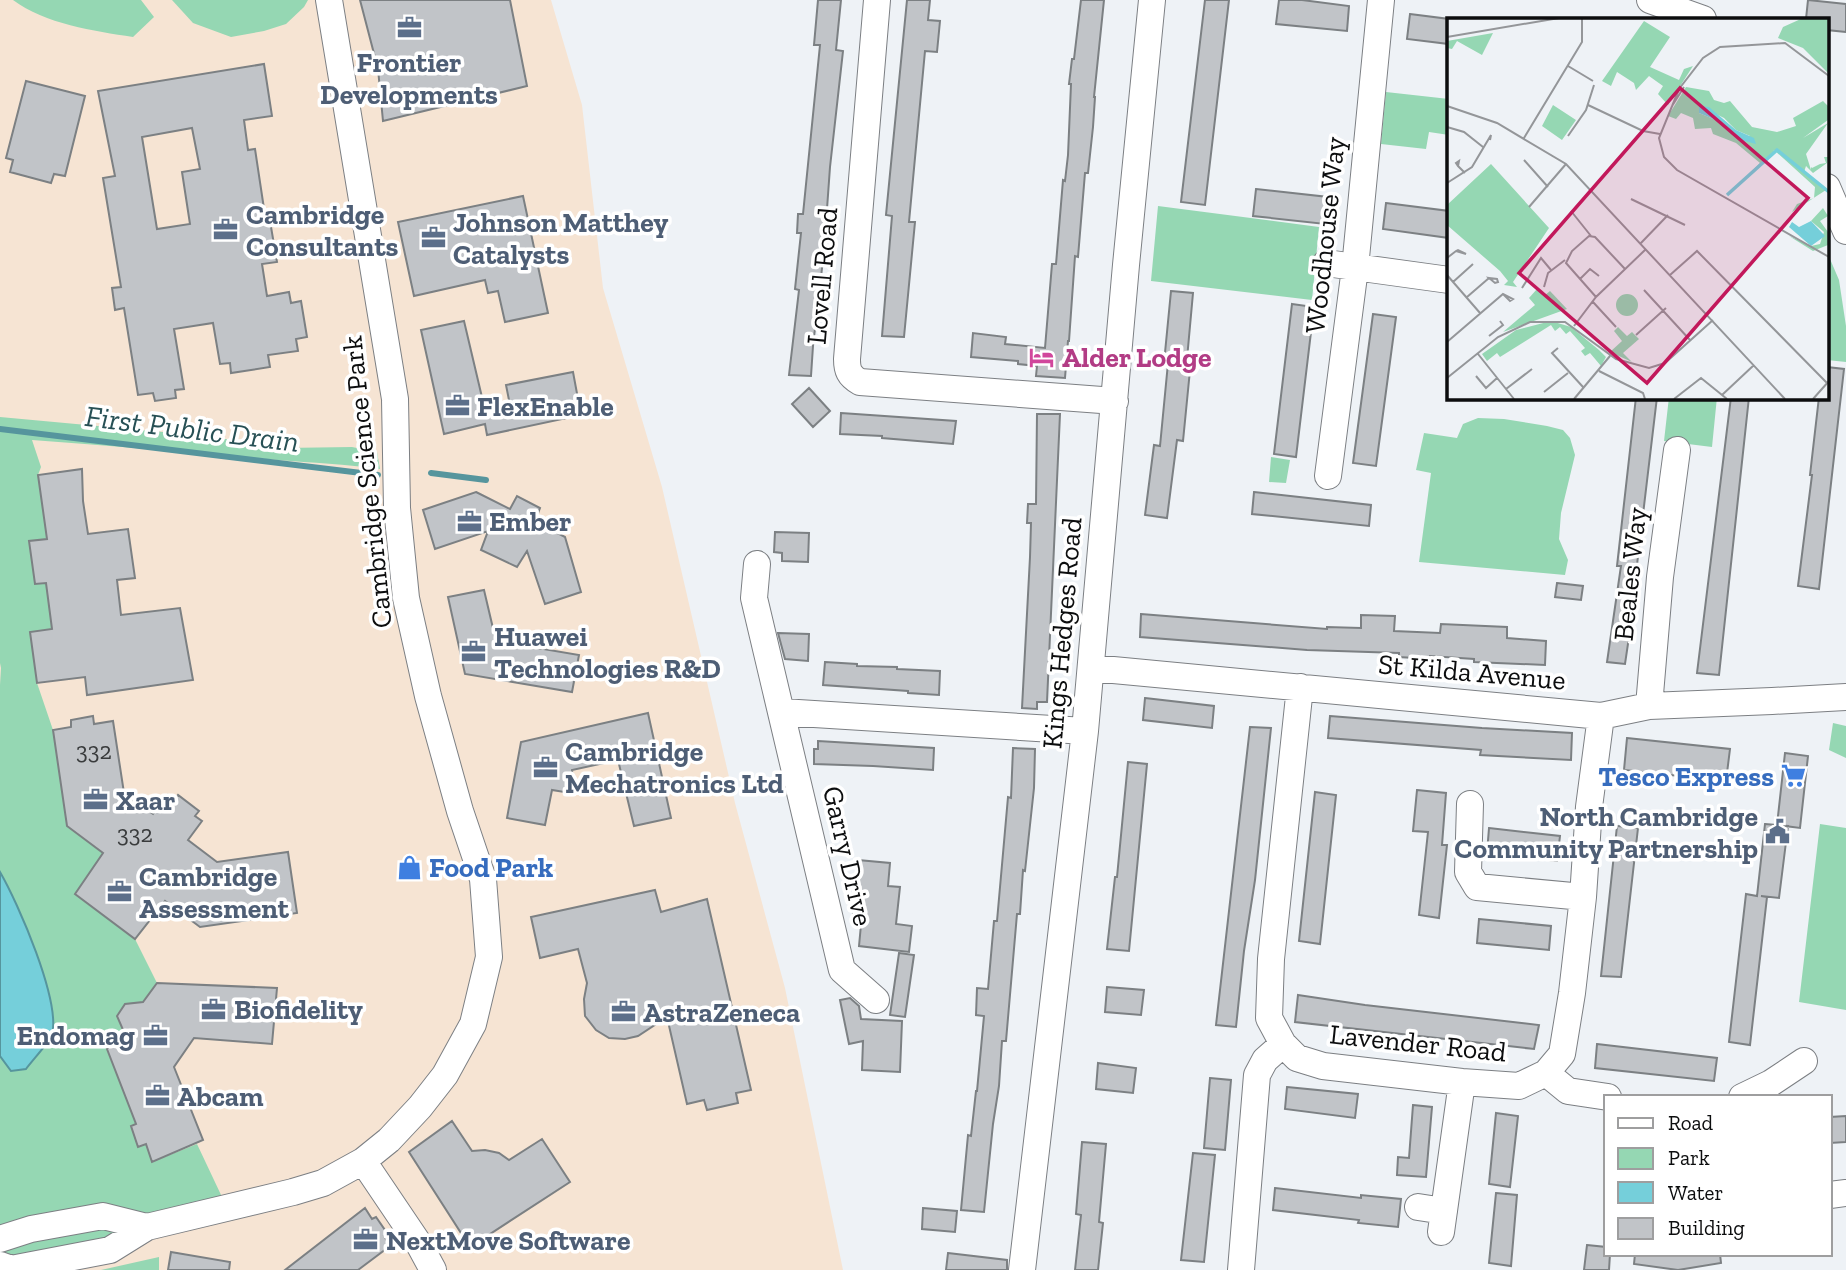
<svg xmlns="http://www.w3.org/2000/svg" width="1846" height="1270" font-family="'Zilla Slab',serif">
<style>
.commercial{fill:#f6e4d3}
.green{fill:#95d7b3}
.water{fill:#75cfda;stroke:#56959d;stroke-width:2}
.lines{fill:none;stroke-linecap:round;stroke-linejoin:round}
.stream{stroke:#56959d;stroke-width:6}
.building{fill:#c1c4c8;stroke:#7c8083;stroke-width:2;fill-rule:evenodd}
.minor-casing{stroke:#7c7f83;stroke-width:28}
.minor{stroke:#fff;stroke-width:26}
.labels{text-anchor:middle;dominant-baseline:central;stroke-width:7;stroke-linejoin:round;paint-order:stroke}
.number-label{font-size:24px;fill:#393b3c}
.service-label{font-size:28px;font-weight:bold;fill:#4e5e75;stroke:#fff;text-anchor:start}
.street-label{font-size:28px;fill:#0c0d0e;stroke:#fff}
.hotel-label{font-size:28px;font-weight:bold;fill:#b23c85;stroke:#fff;text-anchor:start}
.shop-label{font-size:28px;font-weight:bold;fill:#366cbe;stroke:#fff;text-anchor:end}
.water-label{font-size:30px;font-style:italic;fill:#275055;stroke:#fff}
.inset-river{fill:none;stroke:#75cfda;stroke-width:3.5}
.inset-road{fill:none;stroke:#949699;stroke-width:2}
.view{fill:#c2185b;fill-opacity:0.15;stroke:#c2185b;stroke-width:3.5}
.inset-edge{fill:none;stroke:#0c0d0e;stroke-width:3.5}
</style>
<rect width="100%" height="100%" fill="#eef2f6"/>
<path class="commercial" d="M0,0H551L582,105L603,288L662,487L735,803L785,988L843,1270H0Z"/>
<path class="green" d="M13,0H141L154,17L133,37C94,31 45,24 13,0Z
M172,0H308L304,7L286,24L264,31L231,37L193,23Z
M1386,92L1449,99V135L1429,132L1426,149L1381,144Z
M1158,206L1319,227L1312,300L1151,281Z
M1827,252L1839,280L1846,326V362L1827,360Z
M1669,397H1717L1712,447L1664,441Z
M0,417L206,436L283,448L352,447L377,452L380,469C346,464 312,463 278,460C196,453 114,446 32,440L41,467L38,475L47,539L35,584L46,583L52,629L30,632L37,683L53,730L67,826L103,853L75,894L135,939L157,983L143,1002L125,1004L117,1016L124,1032L107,1050L136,1124L131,1127L138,1146L146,1144L152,1162L197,1144L222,1197L142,1215L0,1231V1056L11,1071L26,1069L36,1055L8,886L0,872V685L1,668L0,663Z
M1478,418L1504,419L1547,426L1563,430L1570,438L1575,455L1561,513L1559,539L1568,560L1565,575L1419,562L1431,473L1416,470L1424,433L1457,438L1463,424Z
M1271,457L1290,460L1286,483L1269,482Z
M1833,723L1846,726V758L1829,750Z
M1820,824L1846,828V1010L1799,1002Z
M102,1223L125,1229L102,1244L20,1260L0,1254V1249Z
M159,1257V1270H101Z"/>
<path class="water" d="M0,872C18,903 61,1001 52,1035C51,1040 31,1062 26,1069L11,1071L0,1056Z"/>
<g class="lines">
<path class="stream" d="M0,429L378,475
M431,473L486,480"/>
</g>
<path class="building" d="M360,0H510L527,86L383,121L378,69Z
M818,0H841L836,50L843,51L830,167L824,251L813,346L811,376L789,375L799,290L795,289L801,233H797L798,214H803L820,45H814Z
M907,0H930L928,20L940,21L937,52L925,51L909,222H915L904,337L882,336L892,216L886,215Z
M1081,0H1104L1094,97H1095L1093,127L1088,173H1085L1078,257L1075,256L1069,341H1068L1065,378L1036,376L1037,366L1018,364V361L971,357L973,333L1006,337L1005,344L1045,348L1052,264H1056L1063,180L1065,181L1068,155L1071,84H1069L1072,59H1074Z
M1205,0H1229L1205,205L1181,202Z
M1279,0H1302L1349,6L1347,31L1276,24Z
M1808,0L1846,4V32L1827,30V19H1806Z
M1410,14L1449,19V44L1407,39Z
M264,64L272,116L244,120L248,150L255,149L266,222L270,221L277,262L262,264L267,296L289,292L291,303L301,301L307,337L296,339L298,351L268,355L270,367L231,373L230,363L220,364L213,323L174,329L184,389L175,390L176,398L155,401L153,393L138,395L124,308L115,310L112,288L121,287L103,178L115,176L98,91ZM192,128L200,169L182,172L190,224L157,229L142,137Z
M26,81L85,96L65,176L54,174L51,183L10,172L13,160L6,158Z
M1256,189L1328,197L1325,224L1253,216Z
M523,196L548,313L505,322L498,291L488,293L485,280L414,296L398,222Z
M1386,203L1449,211V238L1383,229Z
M1171,291L1193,293L1186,370H1190L1183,441L1177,440L1167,518L1145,515L1154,445L1160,446L1168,363H1164Z
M1292,304L1314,307L1296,457L1274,454Z
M1373,314L1396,317L1376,466L1353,463Z
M464,321L485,410L510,405L506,385L573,372L581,415L487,435L485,424L444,434L421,330Z
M1827,367L1844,369L1819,589L1798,586L1812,475H1810L1819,397H1827Z
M809,388L830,411L813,427L792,404Z
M1636,397H1657L1634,590H1636L1625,664L1607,662L1621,566H1617Z
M1731,397H1749L1719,675L1697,673Z
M841,413L956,421L953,444L882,438V436L840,434Z
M1037,414H1060L1047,702H1037V709L1022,708L1030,557L1031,523H1027L1028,504H1036Z
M82,469L83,501L88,534L128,529L135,578L117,580L121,615L180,608L193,680L87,695L85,677L37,683L30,632L52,629L46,583L35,584L29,541L47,539L38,475Z
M476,492L510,509L517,496L540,508L535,521L565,537L581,592L545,604L527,551L517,567L481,550L488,531L435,549L423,510Z
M1254,492L1371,505L1369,526L1252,514Z
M775,532L809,533L808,562L782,561V553L774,552Z
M1557,583L1583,586L1581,600L1555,597Z
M484,590L496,641L579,655L572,692L465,674L448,597Z
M1141,614L1327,629V627L1361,628V615L1395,616L1394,631L1440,633L1441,624L1507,627V638L1546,641L1545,665L1474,662V659L1430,656V659L1399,657V653L1307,650L1140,637Z
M778,633L809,634L808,661L785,659Z
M825,662L857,664V666L897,667V669L940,671L939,695L908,693V691L823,685Z
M1145,698L1214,706L1212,728L1143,720Z
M648,713L671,818L634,826L618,760L572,770L573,783L564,792L552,790L545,825L507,818L521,742Z
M93,716L94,724L113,721L124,793L153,814L168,795L174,800L178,795L199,811L195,816L202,821L188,840L217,862L288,852L297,913L200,927L165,901L135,939L75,894L103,853L67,826L53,730L71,727V720Z
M1330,716L1482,728L1572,733L1571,760L1480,755L1481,750L1328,738Z
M1250,727L1271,728L1255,880L1244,951L1236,1027L1216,1025Z
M1627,738L1730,749L1726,781L1624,770Z
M818,741L934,748L933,770L873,766L814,764V749H818Z
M1013,748L1035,749L1034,788L1025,871L1023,870L1020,914H1017L1006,1041H1002L999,1086L993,1124L984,1212L961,1210L968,1135L971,1136L976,1091H977L984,1016L976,1015L977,988L988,989L994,921H997L1008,797L1011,798Z
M1785,753L1808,756L1800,828L1777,825Z
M1128,762L1147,764L1129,951L1107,949L1115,877H1117Z
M1417,790L1446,793L1442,845H1447L1439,918L1419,915L1428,832L1413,831Z
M1315,792L1336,795L1320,944L1299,941Z
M1765,824L1788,826L1779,898L1761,896L1767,897L1750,1045L1729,1042L1746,894L1757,896Z
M1617,826L1638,828L1621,977L1601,976Z
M1489,828L1560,836L1557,861L1487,853Z
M858,860L890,863L888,886L900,887L896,924L912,926L909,952L859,946L862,914L853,913Z
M655,890L661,912L707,899L751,1090L736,1093L738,1103L707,1110L704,1100L687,1104L667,1017L638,1036L625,1039L609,1038L596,1030L585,1016L584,999L587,983L578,949L540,958L531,917Z
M1479,919L1551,926L1549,950L1477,943Z
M899,953L914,955L905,1017L890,1015Z
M157,983L277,988L272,1044L194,1038L174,1067L203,1140L152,1162L146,1144L138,1147L131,1126L136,1124L107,1049L124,1032L117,1016L125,1004L143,1002Z
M1107,987L1144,990L1141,1015L1105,1012Z
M1298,995L1365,1005L1539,1025L1534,1049L1295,1022Z
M850,998L859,1006L861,1019L902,1021L900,1072L862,1070L863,1041L849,1044L840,1000Z
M1597,1044L1717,1058L1714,1081L1595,1068Z
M1098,1063L1136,1068L1133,1093L1096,1089Z
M1210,1078L1231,1080L1225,1150L1204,1148Z
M1287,1087L1358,1094L1355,1118L1285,1109Z
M1413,1105L1432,1107L1426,1177L1397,1175L1398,1157L1409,1158Z
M1496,1113L1518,1116L1510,1187L1489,1184Z
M1846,1116V1142L1830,1143V1117Z
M452,1121L472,1151L485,1150L499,1153L509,1160L542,1139L570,1182L470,1247L409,1152Z
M1082,1142L1106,1144L1099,1222L1103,1223L1098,1270H1075L1081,1215L1076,1214Z
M1193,1153L1215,1155L1204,1262L1181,1260Z
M1275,1188L1361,1198V1195L1401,1199L1398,1227L1358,1223L1359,1220L1273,1210Z
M1496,1193L1517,1195L1511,1266L1489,1263Z
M365,1208L372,1219L376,1217L387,1233L384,1236L390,1246L358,1270H285Z
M923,1208L957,1211L955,1232L922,1229Z
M1587,1245L1606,1247V1254H1610L1609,1270H1584Z
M171,1252L230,1262L229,1270H168Z
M948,1253L1007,1260V1270H946Z
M1635,1254H1720L1721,1263L1678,1270L1634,1264Z"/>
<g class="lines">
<defs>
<path id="minor" d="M877,0L847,359C847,370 849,376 860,382L1115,401
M1650,0L1703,19
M1827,187L1846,231
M1326,263L1449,280
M1328,476L1355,268L1381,0
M757,564L754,598L842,970L876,1000
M1092,668L1601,716L1649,706L1772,701L1846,697
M1300,687L1271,959L1269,1018L1283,1044L1297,1058L1323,1066L1462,1082L1519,1086L1546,1073L1562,1054L1572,993L1583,897L1589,807L1601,716
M1649,706L1660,577L1677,450
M782,712L1085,731
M1470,804L1468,872L1477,887L1583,897
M1546,1073L1568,1091L1608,1097
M1742,1097L1771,1083L1804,1061
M363,1161L419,1244L433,1270
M1830,1195L1846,1193
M1418,1207L1444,1211
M1441,1232L1462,1082
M0,1239L31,1229L103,1216L147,1227
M0,1265L11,1269L110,1250L147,1227L293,1192L323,1183L363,1161L389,1140L420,1107L445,1075L473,1024L489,957L483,879L460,811L428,696L406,598L397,508L395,399L329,0
M1022,1270L1085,731L1126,265L1152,0
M1241,1270L1257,1075L1265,1060L1283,1044"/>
</defs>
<use href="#minor" class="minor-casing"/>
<use href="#minor" class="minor"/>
</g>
<defs>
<symbol id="office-bare" viewBox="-9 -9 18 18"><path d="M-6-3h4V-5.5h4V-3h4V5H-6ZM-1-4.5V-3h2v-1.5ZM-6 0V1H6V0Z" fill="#5c6f8a" stroke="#fff" stroke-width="2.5" paint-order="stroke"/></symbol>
<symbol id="hotel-bare" viewBox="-9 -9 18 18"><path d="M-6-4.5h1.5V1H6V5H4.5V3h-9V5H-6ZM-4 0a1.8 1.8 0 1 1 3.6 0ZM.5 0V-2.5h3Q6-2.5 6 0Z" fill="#d1479c" stroke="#fff" stroke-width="2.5" paint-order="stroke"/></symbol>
<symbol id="supermarket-bare" viewBox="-9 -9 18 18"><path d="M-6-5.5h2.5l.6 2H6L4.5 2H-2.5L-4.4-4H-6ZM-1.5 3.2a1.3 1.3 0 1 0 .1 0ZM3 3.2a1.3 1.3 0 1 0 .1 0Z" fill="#3f7fe0" stroke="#fff" stroke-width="2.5" paint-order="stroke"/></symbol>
<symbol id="civic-bare" viewBox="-9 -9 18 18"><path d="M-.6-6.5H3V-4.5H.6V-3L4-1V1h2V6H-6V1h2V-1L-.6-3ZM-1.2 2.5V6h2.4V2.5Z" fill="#5c6f8a" stroke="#fff" stroke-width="2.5" paint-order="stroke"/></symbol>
<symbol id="shop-bare" viewBox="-9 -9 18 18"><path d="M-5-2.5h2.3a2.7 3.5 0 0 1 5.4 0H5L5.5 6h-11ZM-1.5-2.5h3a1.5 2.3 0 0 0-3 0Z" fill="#3f7fe0" stroke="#fff" stroke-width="2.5" paint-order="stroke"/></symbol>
</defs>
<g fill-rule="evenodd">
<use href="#office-bare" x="392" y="10" width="35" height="35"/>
<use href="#office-bare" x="208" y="212" width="35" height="35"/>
<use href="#office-bare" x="416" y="220" width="35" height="35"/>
<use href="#hotel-bare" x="1024" y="340" width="35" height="35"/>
<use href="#office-bare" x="440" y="388" width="35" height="35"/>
<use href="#office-bare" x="452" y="504" width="35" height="35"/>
<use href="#office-bare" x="456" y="634" width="35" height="35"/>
<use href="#office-bare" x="528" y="750" width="35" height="35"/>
<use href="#supermarket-bare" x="1776" y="758" width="35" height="35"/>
<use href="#office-bare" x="78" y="782" width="35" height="35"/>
<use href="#civic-bare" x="1760" y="814" width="35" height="35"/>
<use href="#shop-bare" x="392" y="850" width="35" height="35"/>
<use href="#office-bare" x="102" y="874" width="35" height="35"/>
<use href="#office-bare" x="196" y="992" width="35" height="35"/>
<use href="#office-bare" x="606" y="994" width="35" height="35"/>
<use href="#office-bare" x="138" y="1018" width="35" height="35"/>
<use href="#office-bare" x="140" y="1078" width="35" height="35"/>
<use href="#office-bare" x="348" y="1222" width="35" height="35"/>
</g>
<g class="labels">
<g class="number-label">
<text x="94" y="750">332</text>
<text x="135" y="833">332</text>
</g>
<g class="service-label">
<text x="409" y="62" text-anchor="middle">Frontier<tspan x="409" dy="32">Developments</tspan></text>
<text x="246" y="214">Cambridge<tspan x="246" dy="32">Consultants</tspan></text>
<text x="453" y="222">Johnson Matthey<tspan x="453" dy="32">Catalysts</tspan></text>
<text x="477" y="406">FlexEnable</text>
<text x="489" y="521">Ember</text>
<text x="494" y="636">Huawei<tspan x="494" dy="32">Technologies R&amp;D</tspan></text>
<text x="565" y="751">Cambridge<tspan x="565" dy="32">Mechatronics Ltd</tspan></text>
<text x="116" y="800">Xaar</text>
<text x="1758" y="816" text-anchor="end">North Cambridge<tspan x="1758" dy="32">Community Partnership</tspan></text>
<text x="139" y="876">Cambridge<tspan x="139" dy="32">Assessment</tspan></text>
<text x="234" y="1009">Biofidelity</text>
<text x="643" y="1012">AstraZeneca</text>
<text x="135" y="1035" text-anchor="end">Endomag</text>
<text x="177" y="1096">Abcam</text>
<text x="386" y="1240">NextMove Software</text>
</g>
<g class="street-label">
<text transform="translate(1325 235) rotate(-84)">Woodhouse Way</text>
<text transform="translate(822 276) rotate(-85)">Lovell Road</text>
<text transform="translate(367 482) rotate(-96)">Cambridge Science Park</text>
<text transform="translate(1630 574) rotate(-84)">Beales Way</text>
<text transform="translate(1062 633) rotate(-85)">Kings Hedges Road</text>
<text transform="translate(1472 672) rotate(5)">St Kilda Avenue</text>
<text transform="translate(848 856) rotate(77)">Garry Drive</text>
<text transform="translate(1418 1043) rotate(6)">Lavender Road</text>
</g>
<g class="hotel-label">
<text x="1062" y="357">Alder Lodge</text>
</g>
<g class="shop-label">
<text x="1774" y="776">Tesco Express</text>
<text x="429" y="867" text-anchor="start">Food Park</text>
</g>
<g class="water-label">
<text transform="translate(192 429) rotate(7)">First Public Drain</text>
</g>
</g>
<g transform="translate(1447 18)">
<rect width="382" height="382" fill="#eef2f6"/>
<path d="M356,0H381V55L356,30L331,20L336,9ZM197,3L223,19L203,49L232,62L237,51L246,48L221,87L211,76L216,68L202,58L189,72L187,65L170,54L164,68L155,63ZM46,15L35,37L10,23L5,31L0,30V23ZM239,69L262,73L267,82L277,85L283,83L305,109L330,114L349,108L346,100L376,83L381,88V102L356,120L381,105L359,136L364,152V149L365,150L373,146L379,145L377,139H381L380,145L366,155L359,148L357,154L379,172L345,194L350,186L367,180L368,169L327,132L326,137L280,178L313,145L289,125L266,116L264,110L248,111L246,100L234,95L229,101L221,98ZM253,88L277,100L289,112L303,118L294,122L276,105L252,95ZM106,87L129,102L115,122L95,108ZM44,146L102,210L66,264L70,269L57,267L61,263L53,253L0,207V187ZM376,190L381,198L373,203L381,214V227L366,233L342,218L364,228L373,226L377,214L364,203ZM90,271L97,278L103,273L120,291L56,314L88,287L82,280ZM169 287a11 11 0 1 1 22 0a11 11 0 1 1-22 0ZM104,303L124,309L152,332L159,339L154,348L143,335L138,338L134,333L138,330L123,313L119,316L113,309L108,313L104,307L53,339L50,335L40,343L35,336L69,312ZM171,309L180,318L185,314L192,321L176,335L185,344L163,334L175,323L167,313Z" fill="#95d7b3" fill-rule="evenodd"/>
<path d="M262,89L289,112L307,120L309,126L294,122L276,105L252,95V88ZM364,203L378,218L364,228L342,209L345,204L352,209Z" fill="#75cfda"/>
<path class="inset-river" d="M280,177L330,132L382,174"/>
<path class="inset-road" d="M0,19L112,0M121,48L146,63M382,58L338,25L273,29L256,40L232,71L212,120L217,139L230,152L382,239M141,87L196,113L213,116M0,88L50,105L119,146L338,381M225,88L237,69M0,109L17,114L36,129M121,118L139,92L147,67M77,120L135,24V0M77,142L101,169M11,148L12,143L9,145L11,148L18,155M0,165L25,149L44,117L43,122M184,181L238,207M82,189L119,146M124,193L144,218M193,226L221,197M0,240L9,233L11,232L19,236L9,233M0,257L33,295M223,257L250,233L380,365M42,260L50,261L51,264L48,265ZM133,261L143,251L152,258M6,264L26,246M97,269L101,255L118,242M75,270L94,240L104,252M197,272L243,322M20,279L42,260M149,279L119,245L125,233L142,218L148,219L178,251M146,284L169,309M127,308L149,279L198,232M189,317L219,290M42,318L56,307L53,303M0,324L56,276L66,281L63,283L56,276M111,330L105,335L136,369M31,336L67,381M152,353L196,375L198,381M29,358L39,370L50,360M0,360L51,319L83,304H118L169,341L202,350L218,345L266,302M59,371L85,351M97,374L121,355M275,377L307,347M127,381L163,338M227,381L254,360L280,381M366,381L382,363"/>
<path class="view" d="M233,70L361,180L200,365L72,255Z"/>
<rect width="382" height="382" class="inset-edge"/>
</g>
<rect x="1604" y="1095" width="228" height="161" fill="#ffffff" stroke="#9e9e9f" stroke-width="2"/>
<rect x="1618" y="1118" width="35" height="10" fill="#ffffff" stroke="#9e9e9f" stroke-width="2"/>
<text x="1668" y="1130" font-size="21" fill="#0c0d0e">Road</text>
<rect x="1618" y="1148" width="35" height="21" fill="#95d7b3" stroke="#9e9e9f" stroke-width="2"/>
<text x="1668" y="1165" font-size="21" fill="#0c0d0e">Park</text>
<rect x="1618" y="1182" width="35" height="21" fill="#75cfda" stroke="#9e9e9f" stroke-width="2"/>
<text x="1668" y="1200" font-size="21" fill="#0c0d0e">Water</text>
<rect x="1618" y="1218" width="35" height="21" fill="#c1c4c8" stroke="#9e9e9f" stroke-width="2"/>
<text x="1668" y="1235" font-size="21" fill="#0c0d0e">Building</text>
</svg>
